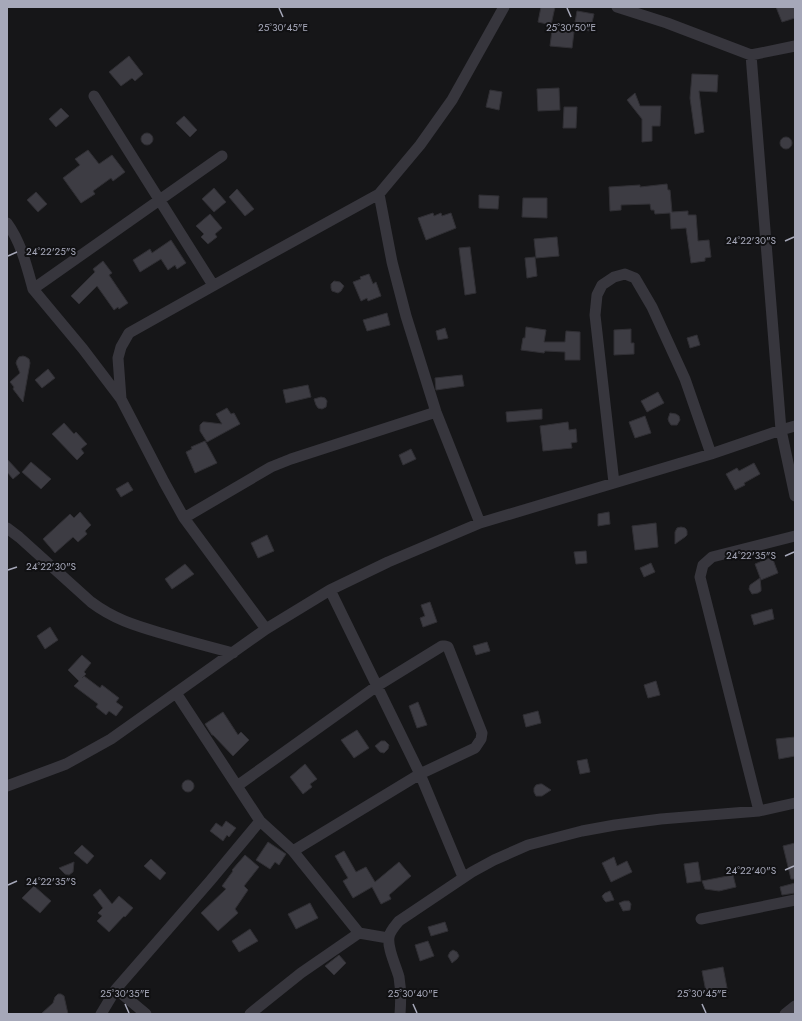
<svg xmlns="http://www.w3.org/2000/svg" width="802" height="1021" font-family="Jost,sans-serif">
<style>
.building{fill:#3d3c43;stroke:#302f34}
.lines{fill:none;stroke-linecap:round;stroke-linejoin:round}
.minor{stroke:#37363d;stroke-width:11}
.ticks{fill:none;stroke:#a6a8b9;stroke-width:1.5}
.ticks-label{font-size:10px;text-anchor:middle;fill:#a6a8b9;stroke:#111113;stroke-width:4;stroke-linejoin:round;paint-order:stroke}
</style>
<rect width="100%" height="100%" fill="#161618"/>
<path class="building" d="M541,7H555L551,25L538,22Z
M776,7H795V18L782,22Z
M577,11L594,14L590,31L574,28Z
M552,30L574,32L572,48L550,46Z
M129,56L143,74L135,81L132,78L121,86L109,72Z
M692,74L718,75L717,92L699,91L704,132L695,134L690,98Z
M559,88L560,110L538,111L537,89Z
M490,90L502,92L499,110L486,107Z
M635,93L640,106H661L660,126H652V141L642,142V119L627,100Z
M564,107H577L576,128H563Z
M61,108L69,116L56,127L49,119Z
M184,116L197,130L190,137L176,123Z
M141 139a6 6 0 1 1 12 0a6 6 0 1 1-12 0Z
M780 143a6 6 0 1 1 12 0a6 6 0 1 1-12 0Z
M88,150L99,164L112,155L125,172L113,181L111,178L93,191L95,194L81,203L63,178L80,165L75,159Z
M667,184L668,190H670L672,212L688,211V215H696L698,241L709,240L711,257L705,258V261L691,263L686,228L671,229L670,213L655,214L654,210H651L650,204L621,205V210L610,211L609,187L640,185V187Z
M214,188L226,202L214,212L202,199Z
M237,189L254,209L245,216L229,197Z
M36,192L47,204L38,212L27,200Z
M479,195L499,196L498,209L479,208Z
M523,198H547V218L522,217Z
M433,213L434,216L441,213L442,216L451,213L456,228L426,240L418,218Z
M210,214L222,228L215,234L217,237L208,244L201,237L204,234L196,226Z
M557,237L559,256L536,258L534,239Z
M171,240L186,263L177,269L175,265L168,270L161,259L140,272L133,260L150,249L152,253Z
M470,247L476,293L465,295L459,248Z
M535,257L537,276L527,278L525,258Z
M103,261L112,273L109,275L128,303L119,309L118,307L114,310L97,286L79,304L71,296L95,272L93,269Z
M369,274L373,284L376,282L381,296L368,301L367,298L361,301L353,282L361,279L360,277Z
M334,281L340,282L344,286L341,291L338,293L332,291L331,288V284Z
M387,313L390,325L367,331L363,320Z
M526,327L546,330L544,342H565L566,331L580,332V360H565V352L545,351L544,353L521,350L523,338H525Z
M445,328L448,338L438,340L436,331Z
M631,329V343H634V354L614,355V330Z
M697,335L700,345L690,348L687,338Z
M23,356L26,357L29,359L30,363L23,402L13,389L14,387L10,382L20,373L16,363L17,360L19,357Z
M48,369L55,378L42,388L35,380Z
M462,375L464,386L436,390L435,378Z
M308,385L311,397L286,403L283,390Z
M658,392L664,403L647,412L641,401Z
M321,397L325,398L327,401L326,407L322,409L318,408L316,405L314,399Z
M227,408L231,414L234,413L240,424L207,442L200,431V425L203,422H205L222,424L216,414Z
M542,409V419L507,422L506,412Z
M670,413L676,414L679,416L680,420L677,425H671L669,422L668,419Z
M645,416L651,433L635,438L629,422Z
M568,422L569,430L576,429L577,442L571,443L572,448L543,451L540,426Z
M64,423L74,434L76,432L87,444L81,449L84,453L77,460L52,434Z
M205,441L217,463L195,473L186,452L192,449L191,447Z
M411,449L416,459L403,465L399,455Z
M7,459L20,473L13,479L7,472Z
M31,462L51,479L41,489L22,472Z
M754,463L760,474L744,483L745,485L735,490L726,474L737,468L739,471Z
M128,482L133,490L121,497L116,489Z
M80,512L91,525L85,531L87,534L78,542L73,537L55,553L43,539L70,514L74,518Z
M609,512L610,524L598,526V514Z
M656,523L658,547L635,550L632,526Z
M681,527L685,528L686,529L687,531V535L685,537L675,544V532L677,528Z
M267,535L274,551L258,558L251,543Z
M586,551L587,563L576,564L574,552Z
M772,557L778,573L761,580L755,564Z
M651,563L655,572L644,577L640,568Z
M185,564L194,574L172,589L165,579Z
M760,578L761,588V591L758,593L752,594L749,589L750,585Z
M430,602L437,622L423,627L420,618L425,616L421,605Z
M772,609L774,619L754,625L751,615Z
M50,627L58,640L45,649L37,636Z
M487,642L490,651L476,655L473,646Z
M82,655L91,663L84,672L86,674L82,678L84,676L100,688L102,685L119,698L116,702L123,707L116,716L109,711L106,715L96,707L98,704L74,686L79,681L68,670Z
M656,681L660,695L648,698L644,685Z
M418,702L427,725L417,728L409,706Z
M538,711L541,723L526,727L523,715Z
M223,712L238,735L241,732L249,740L233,756L213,735H212L205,724Z
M357,730L369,748L354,758L341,740Z
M795,737V756L779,759L776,739Z
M381,741H385L389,745L388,749L384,753L380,752L375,746Z
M587,759L590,772L580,774L577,761Z
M305,764L317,779L310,784L312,787L303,794L290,777Z
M182 786a6 6 0 1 1 12 0a6 6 0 1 1-12 0Z
M540,784H542L551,790L542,796H536L534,792V788L536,785Z
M226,821L236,828L229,837L227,835L223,841L210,831L216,823L222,827Z
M268,842L286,854L279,865L275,862L270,869L256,860Z
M795,843V879H791L783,846Z
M82,845L94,856L87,864L74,853Z
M344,851L356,872L366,867L375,882L399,862L411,876L389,895L391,899L381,904L372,887L353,898L343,881L348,878L335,856Z
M245,855L259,867L244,886L248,890L235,909L238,913L218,931L201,913L226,889L222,886L233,871L232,870Z
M614,857L617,866L627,861L632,872L611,882L602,863Z
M151,859L166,873L160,880L144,866Z
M74,862L73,872L69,875L65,874L59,868Z
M698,862L701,881L687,883L684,864Z
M733,875L736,887L719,891L705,889L702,881Z
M795,883V893L782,895L780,887Z
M34,886L51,901L40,913L22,898Z
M100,889L112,904L119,896L133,908L125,917L124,916L109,932L97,921L102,916L98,913L103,908L93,895Z
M610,891L612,895L614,900L606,902L604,900L602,896L605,893Z
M624,901H629L631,904L630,910L623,911L619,903Z
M310,903L318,918L296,929L288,914Z
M445,922L448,931L431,936L428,927Z
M250,929L258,941L239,952L232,941Z
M428,941L434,956L420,961L415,945Z
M453,950L457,952L459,956L457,959L452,963L448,956L450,952Z
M339,955L346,963L334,975L325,966Z
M723,967L728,993L707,997L702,971Z
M58,994H61L64,996L68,1014H41L53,1003L55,997Z"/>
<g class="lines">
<path class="minor" d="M617,7L667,23L751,55L795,46
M751,55L781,430L795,496
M94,96L213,285
M379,194L392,262L406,316L436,412L480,523
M7,223C21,242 27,267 33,289
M121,399L83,349L33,289L222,156
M614,483L595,315L597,295L602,285L614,277L625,274L635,278L652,307L685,379L711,454
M184,518L271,467L291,459L436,412
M7,528L19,537L91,602C115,620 137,626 164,634C187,641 210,647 233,653
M330,590L420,774L463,877
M266,629L184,518L164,482L121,399L118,358L121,347L129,333L261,259L379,194L420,145L452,100L504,7
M176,693L260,821L293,851L359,933
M7,786L66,764L111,739L266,629L330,590L388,562L480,523L711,454L781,430L795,426
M237,786L377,686L442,646H445L448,647L482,733L481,739L475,748L420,774L293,851
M759,811L700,577L703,565L712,557L795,536
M701,919L795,900
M101,1014L116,989
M146,1014L116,989L210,881L260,821
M250,1014L256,1009L301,973L359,933L388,938
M400,1014C401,1001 401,989 399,977C396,966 387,948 389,937C390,931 395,926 399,921L472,872L494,860L528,845L582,831L615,825L661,819L759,811L795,803
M785,1014L795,1006"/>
</g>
<path class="ticks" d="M279,8L283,17M567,8L571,17M785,241L794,237M8,256L17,252M785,556L794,552M8,570L17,567M785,870L794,866M8,885L17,881M125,1004L129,1013M413,1004L417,1013M702,1004L706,1013"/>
<g class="ticks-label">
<text x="283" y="31">25°30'45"E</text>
<text x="571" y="31">25°30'50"E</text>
<text x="751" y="244">24°22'30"S</text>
<text x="51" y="255">24°22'25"S</text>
<text x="751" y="559">24°22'35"S</text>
<text x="51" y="570">24°22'30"S</text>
<text x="751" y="874">24°22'40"S</text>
<text x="51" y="885">24°22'35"S</text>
<text x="125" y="997">25°30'35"E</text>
<text x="413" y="997">25°30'40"E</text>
<text x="702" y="997">25°30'45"E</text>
</g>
<rect width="802" height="1021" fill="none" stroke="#a6a8b9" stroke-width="16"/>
</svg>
